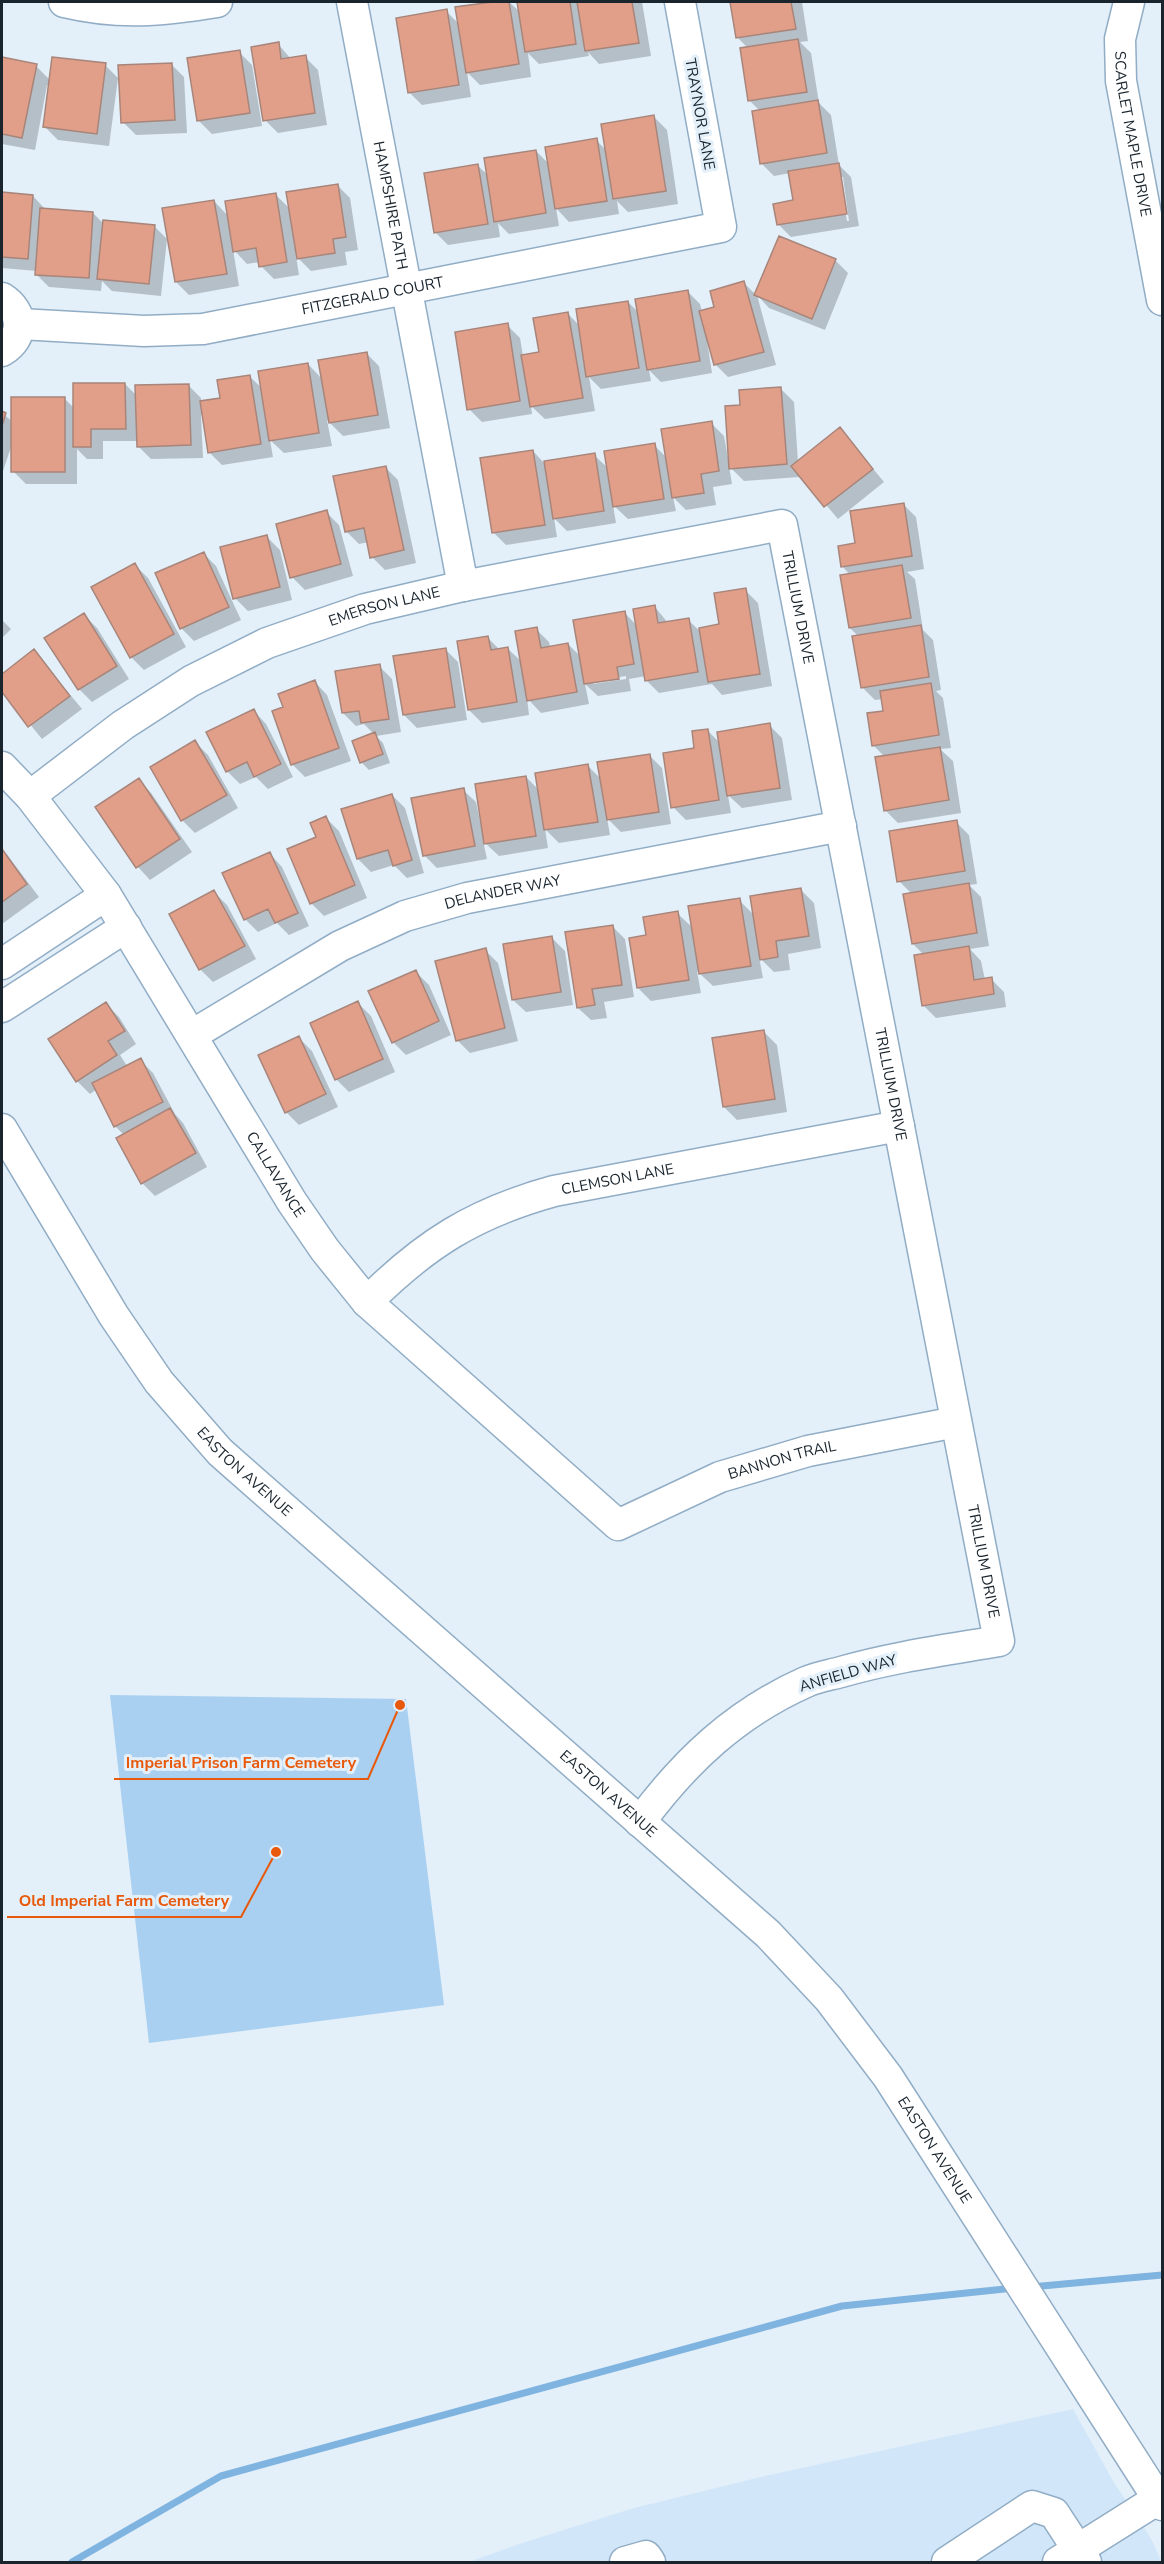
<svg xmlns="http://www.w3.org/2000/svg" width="1164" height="2564" font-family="'Nunito Sans',sans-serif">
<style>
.built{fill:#d1e7f9}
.green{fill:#a9d0f1}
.shadow{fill:#0003;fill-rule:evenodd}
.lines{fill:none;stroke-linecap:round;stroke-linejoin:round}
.stream{stroke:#7fb3e0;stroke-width:7}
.building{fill:#e19f8a;stroke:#a8857a;stroke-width:1.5}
.minor-casing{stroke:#91adc5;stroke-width:33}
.minor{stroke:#fff;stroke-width:30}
.labels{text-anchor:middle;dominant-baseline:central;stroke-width:6;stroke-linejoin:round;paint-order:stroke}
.street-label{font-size:15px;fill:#19242d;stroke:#e3eff9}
.leader{fill:none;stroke:#e8590c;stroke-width:2}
.callout-dot{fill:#e8590c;stroke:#e3eff9;stroke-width:2}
.callout-label{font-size:16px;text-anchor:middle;font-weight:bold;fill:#e8590c;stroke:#e3eff9;stroke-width:6;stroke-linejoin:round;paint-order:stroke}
</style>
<rect width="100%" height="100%" fill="#e3eff9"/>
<path class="built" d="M1073,2409L1113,2481L1150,2537L1162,2562H469L519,2544L634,2508L765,2476Z"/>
<path class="green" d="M110,1695L406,1699L444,2005L149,2043Z"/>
<path class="shadow" d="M502,2H509L520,12L518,2H642L651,56L599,64L588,52L589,56L539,64L528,53L531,77L480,85L467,72L471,97L422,105L409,92L446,11L459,24L457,9Z
M732,2H802L808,41L800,42L811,53L819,103L831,115L839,165L851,177L859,226L791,237L778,224L795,202L790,173L774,176L761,163L760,111L750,101L748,48L737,37ZM839,177H843L849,221H847Z
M278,44L291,59L305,57L318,70L327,125L278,133L265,120Z
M239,52L252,65L262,126L212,134L199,121Z
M2,59L36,66L51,81L105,65L118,78L109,146L58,140L45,127L50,86L47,85L35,150L2,144Z
M171,64L184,77L187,133L136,135L123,122Z
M654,117L667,130L678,204L628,212L617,201L619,214L569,222L556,208L559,226L509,234L498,223L500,237L448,245L435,232L478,166L489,176L536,151L549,164L596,140L607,151Z
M337,185L350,198L358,250L345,252L347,265L311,271L296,256L299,275L274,279L261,266L260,262L247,264L233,249L239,286L189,295L176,282L214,201L229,217L276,195L291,210Z
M2,193L33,196L46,210L93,213L104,224L154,226L167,239L161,296L112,291L102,281L101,291L49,287L36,274L37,271L2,268Z
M835,260L848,273L825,330L769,308L757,295L776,365L728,377L716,365L709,340L707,341L712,373L661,382L649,370L651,381L601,389L589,377L595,411L545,419L531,406L532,414L482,422L469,409L507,325L520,338L523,356L540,353L568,314L580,326L628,302L639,313L687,291L700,304L702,312L716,308L744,283L756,295Z
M366,353L379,366L390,428L343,436L327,420L332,446L284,453L270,440L273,457L222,465L209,452L204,415H201L203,458L151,459L138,446V441H103V459H87L77,449V484H26L13,471L12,444L2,474V413L13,422L64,398L74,408L125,384L137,396L188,385L201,398V402L222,399L249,376L263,389L308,364L323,380Z
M781,389L794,402L798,462L840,429L884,482L838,519L799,473V477L744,481L729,466L732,484L713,487L716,505L686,510L673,497L676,511L628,519L613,505L616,523L567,531L554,518L557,537L506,545L493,532L533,451L544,463L594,455L609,469L654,445L667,458L711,423L724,436L728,458H730L742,406Z
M385,467L398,480L416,563L385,570L372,557L369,542L359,544L346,531Z
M903,504L916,517L924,569L907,572L915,579L923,630L933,640L941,690L936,691L943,698L951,748L940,749L953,761L961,813L898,823L885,810V757L873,745L885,712L883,699L875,700L862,687L859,637L850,628V575L843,567L857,544Z
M326,512L339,525L353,576L305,590L292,577Z
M267,537L280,550L292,600L248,611L235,598Z
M203,553L216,566L241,620L194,641L181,628Z
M135,565L148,578L186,647L144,670L131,657Z
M745,590L758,603L772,686L722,695L712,684L659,693L646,680V676L629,679L631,691L598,696L585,684L589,704L541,713L527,698L529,715L482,723L469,710L488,638L500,650L508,649L522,662L536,629L549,642L550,647L568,644L581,657L625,613L637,626L655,607L668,623L688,620L702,633L721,626ZM626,676V679L593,684V681Z
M84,615L97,628L129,679L92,702L79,689Z
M2,620L11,629L2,638Z
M445,649L458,662L467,720L417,728L404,715Z
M34,651L82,709L42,739L2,690V676Z
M379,666L392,679L401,732L376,736L383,743L390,763L369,770L361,762L374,734L364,724L356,726L343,713Z
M315,682L327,695L351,761L305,777L292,764L285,708Z
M254,711L266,724L293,777L268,789L256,777L240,784L227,771Z
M769,725L782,738L792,800L742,808L728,795L731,813L686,820L673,807L696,749L707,730L720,743Z
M195,742L208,755L238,808L195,833L182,820Z
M649,755L662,768L671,824L621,832L607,818L610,835L559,843L545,829L548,848L499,856L483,841L487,859L437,868L424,855L463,790L476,802L480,821L482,820L526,777L540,791L588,766L602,780Z
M139,780L151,793L192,852L150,880L138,867Z
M392,795L405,808L424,873L407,878L394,865L371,872L358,859Z
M326,818L339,831L367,898L324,916L311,903L318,838Z
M956,822L969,835L977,884L969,885L981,897L989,946L970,949L981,961L985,980L991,979L1004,992L1006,1007L936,1018L923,1005L924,955L913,944L912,894L899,881Z
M2,848L39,897L2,924Z
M270,854L282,867L309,926L289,935L277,923L258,932L245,919Z
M801,890L814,903L821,948L788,954L790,970L774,972L759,957L763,978L713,986L697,971L701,993L651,1001L638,988L648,937L677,913L693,928L739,900L754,915Z
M214,892L227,905L256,959L213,982L200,969L171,915Z
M612,926L625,939L634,997L604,1002L607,1018L591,1020L578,1008Z
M552,938L565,951L573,1005L526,1012L513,1000Z
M485,950L498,963L518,1041L470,1053L457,1040Z
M416,972L429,985L451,1035L406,1055L393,1042Z
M358,1003L371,1016L395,1072L349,1092L336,1079Z
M106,1004L119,1017L136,1044L120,1055L127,1066L140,1060L153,1073L175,1114L183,1123L207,1167L155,1196L142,1183L124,1135L116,1127L97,1089L90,1094L77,1081Z
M764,1032L777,1045L787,1112L737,1120L724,1107Z
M299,1038L312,1051L338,1107L299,1125L286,1112Z"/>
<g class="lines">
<path class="stream" d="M1031,2287L1162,2275
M72,2562L221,2476L842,2306L1014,2288"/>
</g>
<path class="building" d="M492,2H509L519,64L466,73L455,7Z
M517,2H570L576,44L525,52Z
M577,2H632L639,43L585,51Z
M730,2H791L796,29L736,38Z
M447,9L459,85L408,93L396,18Z
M798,39L807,92L748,101L740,48Z
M279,42L281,59L306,55L315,113L263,121L251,47Z
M240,50L250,113L197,121L187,58Z
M2,57L37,64L22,138L2,134Z
M52,57L106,63L97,134L43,127Z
M172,63L175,120L121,123L118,65Z
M818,100L827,153L760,164L752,111Z
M654,115L666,191L613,199L601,124Z
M597,138L607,201L555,209L545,147Z
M536,150L546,213L494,222L484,158Z
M839,163L847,214L777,225L773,204L793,200L788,171Z
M478,164L488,224L434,233L424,173Z
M338,184L346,237L333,239L335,253L297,259L286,192Z
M2,192L33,195L28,259L2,257Z
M276,193L287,262L259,267L256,248L233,252L225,201Z
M214,200L227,274L175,282L162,208Z
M40,208L93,212L89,278L35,275Z
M103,220L155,225L149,284L97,279Z
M779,236L836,259L812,319L754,295Z
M744,281L764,352L714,365L699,311L714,307L710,291Z
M688,290L700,361L647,370L635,299Z
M628,301L639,368L586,377L576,309Z
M568,312L583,398L530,407L521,355L539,352L533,318Z
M508,323L520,401L467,410L455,332Z
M367,352L378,415L329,423L318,360Z
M308,363L319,433L269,441L258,371Z
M250,375L261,444L208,453L200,401L220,398L217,380Z
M73,383H125L126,429H91V447H73Z
M189,384L191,445L137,447L135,385Z
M781,387L787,464L729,469L725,406L740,405L739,390Z
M11,397H65V472H11Z
M2,411L6,413L2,426Z
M712,421L719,471L701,474L704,493L672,498L661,429Z
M840,427L873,469L824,507L791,466Z
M655,443L664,499L613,507L604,451Z
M533,450L545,525L492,533L480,458Z
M595,453L604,511L553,519L544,461Z
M386,466L404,550L370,558L364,528L345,532L333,476Z
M904,503L912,556L841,567L838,546L855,543L850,511Z
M327,510L341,564L290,578L276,524Z
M267,535L280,587L233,599L220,547Z
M204,552L229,607L180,629L155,573Z
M135,563L174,634L130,658L91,587Z
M902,565L911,618L849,628L840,575Z
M746,588L760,674L708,682L699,628L719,624L714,593Z
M655,605L658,623L689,618L698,672L645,681L633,609Z
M625,611L634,664L617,667L619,679L584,684L573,620Z
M84,613L117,666L78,690L44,638Z
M921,625L929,677L861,688L852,636Z
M537,627L541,648L568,643L577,692L527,701L515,631Z
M488,636L491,650L508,647L517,702L468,710L457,641Z
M446,648L455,707L403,715L393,656Z
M34,649L70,696L28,727L2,692V674Z
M380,664L389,719L361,723L359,711L342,713L335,671Z
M315,680L339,748L291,765L272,711L283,707L278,694Z
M931,683L939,735L872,746L867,713L883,711L880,691Z
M254,709L281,764L254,777L247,762L226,772L206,732Z
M770,723L780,788L727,796L717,732Z
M708,729L719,800L671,808L663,753L694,748L692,731Z
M375,732L383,754L360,763L352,741Z
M195,740L227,795L181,821L150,767Z
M940,747L949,800L884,811L875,757Z
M650,754L659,812L607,820L597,762Z
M588,764L598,822L544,830L535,773Z
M526,776L536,836L484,844L475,784Z
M139,778L180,839L136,868L95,807Z
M464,788L475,846L423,856L411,798Z
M392,794L412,860L393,866L388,850L357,859L341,809Z
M326,816L355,885L310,904L287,849L316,837L310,823Z
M957,820L965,871L897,882L889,831Z
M2,849L27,884L2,902Z
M270,852L298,913L275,923L268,909L244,920L222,873Z
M969,883L977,933L912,944L903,894Z
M801,888L809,936L776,941L778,957L760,960L750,896Z
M214,890L245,946L199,970L169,914Z
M740,898L751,966L699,974L688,906Z
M678,911L689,980L637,988L629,938L646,935L643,917Z
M613,925L622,985L592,989L595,1005L577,1008L565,932Z
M552,936L561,992L512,1000L503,944Z
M969,946L974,980L992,977L994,994L922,1006L914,955Z
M486,948L505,1028L456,1041L435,961Z
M416,970L439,1021L392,1043L368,991Z
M358,1001L383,1059L335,1080L310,1023Z
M106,1002L125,1031L108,1041L117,1055L76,1082L48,1039Z
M764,1030L775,1099L723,1107L712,1038Z
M299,1036L326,1094L285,1113L258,1055Z
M141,1058L163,1102L114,1127L92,1083Z
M170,1108L196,1153L141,1184L116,1138Z"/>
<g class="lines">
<defs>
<g id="minor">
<path d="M64,2C118,15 163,11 217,2"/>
<path id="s1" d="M352,2L463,586"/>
<path id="s2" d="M1129,2L1120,39L1121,81L1162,300"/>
<path d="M2,298C24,312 25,337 2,351"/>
<path id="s3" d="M20,324L144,331L203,329L721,227L680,2"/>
<path id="s4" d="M2,767L30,796L106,895L292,1202L325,1250L367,1302L618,1525L720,1477L808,1451L956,1422"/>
<path id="s5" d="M30,796L123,725L191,681L267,643L365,609L463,586L782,525L999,1641C946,1650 893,1657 841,1672C830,1675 817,1677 806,1682C736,1713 685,1761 640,1822"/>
<path d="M2,964L106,895"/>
<path d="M2,1007L126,927"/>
<path id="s6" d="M192,1035L340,946L405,916L467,898L841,826"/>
<path id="s7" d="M2,1129L114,1316L159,1382L220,1452L768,1934L829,1999L888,2077L1162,2505"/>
<path id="s8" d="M367,1302C425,1244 474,1213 554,1191L899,1126"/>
<path d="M625,2562L646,2556L650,2562"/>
<path d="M947,2562L1032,2506L1054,2513L1086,2562"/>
<path d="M1058,2562L1158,2499"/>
</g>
</defs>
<use href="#minor" class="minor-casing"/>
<use href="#minor" class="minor"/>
</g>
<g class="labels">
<g class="street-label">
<text transform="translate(700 114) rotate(80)">TRAYNOR LANE</text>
<text stroke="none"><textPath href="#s2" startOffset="134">SCARLET MAPLE DRIVE</textPath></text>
<text stroke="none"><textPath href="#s1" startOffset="207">HAMPSHIRE PATH</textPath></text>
<text stroke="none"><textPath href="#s3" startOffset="356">FITZGERALD COURT</textPath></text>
<text stroke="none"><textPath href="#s5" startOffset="896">TRILLIUM DRIVE</textPath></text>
<text stroke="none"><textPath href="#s5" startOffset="406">EMERSON LANE</textPath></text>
<text stroke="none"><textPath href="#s6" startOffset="345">DELANDER WAY</textPath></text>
<text stroke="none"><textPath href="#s5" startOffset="1382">TRILLIUM DRIVE</textPath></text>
<text stroke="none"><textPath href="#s4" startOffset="492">CALLAVANCE</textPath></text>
<text stroke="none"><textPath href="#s8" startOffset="285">CLEMSON LANE</textPath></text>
<text stroke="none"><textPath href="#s4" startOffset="1162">BANNON TRAIL</textPath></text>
<text stroke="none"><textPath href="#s7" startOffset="422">EASTON AVENUE</textPath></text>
<text stroke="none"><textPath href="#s5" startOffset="1868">TRILLIUM DRIVE</textPath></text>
<text transform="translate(848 1673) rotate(-16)">ANFIELD WAY</text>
<text stroke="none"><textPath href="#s7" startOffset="908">EASTON AVENUE</textPath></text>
<text stroke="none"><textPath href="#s7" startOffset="1394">EASTON AVENUE</textPath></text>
</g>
</g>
<path class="leader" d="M400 1705L368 1779H114M276 1852L241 1917H7"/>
<g class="callout-dot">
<circle cx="400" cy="1705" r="6"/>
<circle cx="276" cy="1852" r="6"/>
</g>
<g class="callout-label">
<text x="241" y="1768">Imperial Prison Farm Cemetery</text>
<text x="124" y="1906">Old Imperial Farm Cemetery</text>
</g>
<rect width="1164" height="2564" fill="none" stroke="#19242d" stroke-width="6"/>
</svg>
